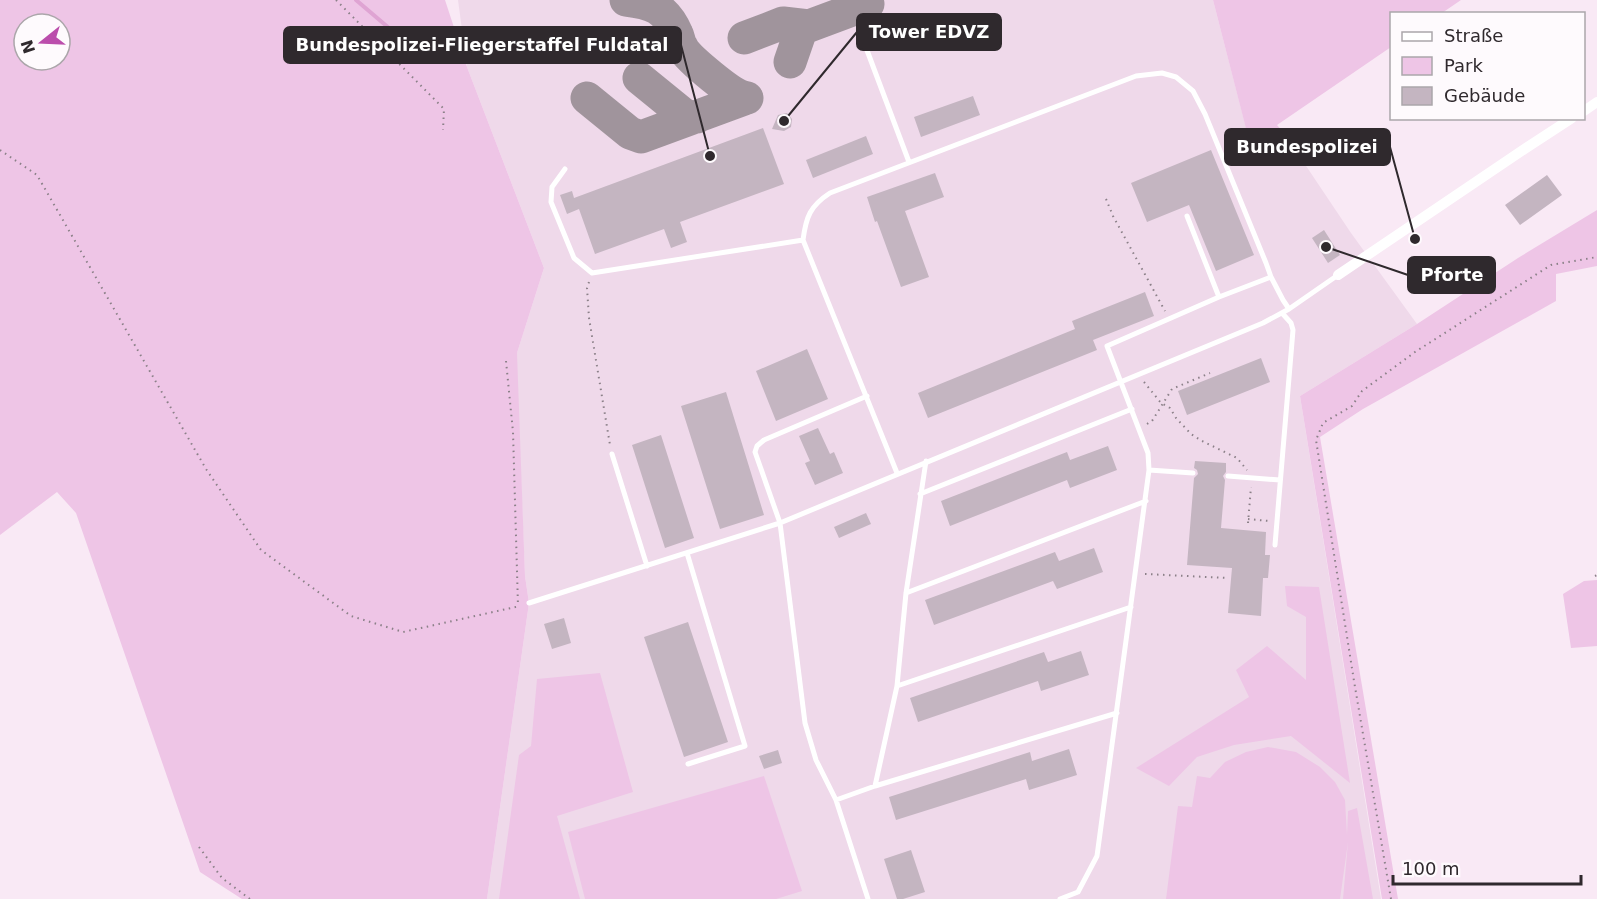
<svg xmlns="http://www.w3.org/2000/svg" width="1597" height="899" font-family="'DejaVu Sans',sans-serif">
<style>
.built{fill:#efd9ea}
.green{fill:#eec5e6;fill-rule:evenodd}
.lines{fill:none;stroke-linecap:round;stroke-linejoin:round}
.stream{stroke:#dfa4d3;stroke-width:4}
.taxiway{stroke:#a0949c;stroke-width:33}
.building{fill:#c4b5c1}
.path{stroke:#8b8088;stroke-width:2;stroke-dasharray:1.5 4.5;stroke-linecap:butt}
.lane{stroke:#fff;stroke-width:5}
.street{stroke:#fff;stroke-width:10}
.leader{fill:none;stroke:#2f292d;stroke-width:2}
.callout-dot{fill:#2f292d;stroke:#fefafd;stroke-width:2}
.callout{fill:#2f292d;stroke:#2f292d;stroke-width:2}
.callout-label{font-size:18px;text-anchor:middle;font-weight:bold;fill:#fff}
</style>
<rect width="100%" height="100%" fill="#f9e9f5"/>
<path class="built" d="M458,0H1213L1252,151L1284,133L1351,233L1417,324L1300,396L1381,899H487L529,603L525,576L516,356L544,268L467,67Z"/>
<path class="green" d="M0,0H445L467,67L544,268L517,353L525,576L529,603L487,899H242L200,872L76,513L57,492L0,535ZM24,24H60V60H24Z
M1213,0H1461L1442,13L1392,14L1391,47L1277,125L1284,133L1252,152Z
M1597,210V266L1556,274V301L1363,409L1320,437L1398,899H1382L1300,396L1417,324L1518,258Z
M1597,580V646L1571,648L1563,594L1584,581Z
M1285,586L1319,587L1350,783L1291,736L1234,745L1197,757L1169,786L1136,768L1249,697L1236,670L1267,646L1306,680V617L1287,606Z
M600,673L633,792L557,816L580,899H499L519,755L531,746L537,679Z
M1268,747L1296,752L1320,767L1335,782L1345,800L1347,835L1348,811L1357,808L1373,899H1343L1348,842L1340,899H1166L1178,806L1192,807L1197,776L1210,778L1225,762L1246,752Z
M764,776L802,891L776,899H585L568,832Z"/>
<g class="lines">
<path class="stream" d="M356,0L423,57"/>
<path class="taxiway" d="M626,0C652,3 666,8 677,34C679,38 679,43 682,47C687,58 726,89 738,95C742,97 744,97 747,98
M744,38L783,23L809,26L868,4
M790,62L800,33L803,29L809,26
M639,78L682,113L689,117H697
M587,98L630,133L641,137L747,98"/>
</g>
<path class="building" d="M973,96L980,115L921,137L914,117Z
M787,113L792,119L791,127L784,131L772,129L778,115Z
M763,128L784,184L680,222L687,242L671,248L664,229L595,254L579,209L567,214L560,195L572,191L574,198Z
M866,136L873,154L813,178L806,160Z
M1211,150L1254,255L1216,271L1189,205L1147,222L1131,183Z
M935,173L944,197L905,211L929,277L901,287L877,221L875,222L867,197Z
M1547,175L1562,195L1520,225L1505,205Z
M1324,230L1340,255L1328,263L1312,238Z
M1145,292L1154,316L1093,340L1097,350L928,418L918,393L1075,329L1072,321Z
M807,349L828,399L776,421L756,371Z
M1261,358L1270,382L1187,415L1178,391Z
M726,392L764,515L720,529L681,406Z
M818,428L830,454L834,452L843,473L815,485L805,463L810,461L799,436Z
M661,435L694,538L665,548L632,445Z
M1108,446L1117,470L1070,488L1067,480L950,526L941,501L1067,452L1070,460Z
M1195,461L1226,463V472L1223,476L1225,480L1221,528L1266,532L1265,555H1270L1268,578H1263L1261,616L1228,613L1232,568L1187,565L1194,478L1198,474L1197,470L1194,468Z
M866,513L871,524L839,538L834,527Z
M1094,548L1103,572L1057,589L1053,581L934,625L925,600L1055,552L1059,561Z
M564,618L571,643L552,649L544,624Z
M688,622L728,742L684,757L644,637Z
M1081,651L1089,675L1041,691L1038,681L918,722L910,698L1044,652L1048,662Z
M1069,749L1077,775L1029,790L1026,779L896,820L889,797L1030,752L1032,761Z
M778,750L782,763L764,769L759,756Z
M911,850L925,892L903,899H897L884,859Z"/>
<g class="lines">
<path class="path" d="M336,0L444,109L443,130
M0,150L37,175L206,469L261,550L351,616L403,632L520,606
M1106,199L1113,216L1165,311
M589,282L587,288L589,318L610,445
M506,361L513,432L518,606
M1144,382L1161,403L1170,408L1176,418L1191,434L1202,441L1237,458L1247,470
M1147,424L1152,421L1172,389L1210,373
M1248,519L1269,521
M1248,523L1251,487
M1145,574L1228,578
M1595,576L1597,575
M199,847L222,878L250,899
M1391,899L1354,681L1316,440L1323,423L1352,406L1362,391L1415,352L1551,265L1597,257"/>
<path class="lane" d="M862,37L909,162
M565,169L552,187L551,202L574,258L592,273L803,240
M1187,216L1219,297
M1271,277L1283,300L1289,309
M867,396L764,440L757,446L755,452L780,523L805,723L816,760L836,800L868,899
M612,454L647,566
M1149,470L1193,473
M897,473L803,240C806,217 810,206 830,193L1136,76L1162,73L1176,77L1193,91L1205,114L1266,263L1271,277L1219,297L1107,346L1148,453L1149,470L1097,856L1078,892L1060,899
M1228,476L1280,480
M920,494L1132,409
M1275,545L1293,330L1291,323L1282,313
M687,553L745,746L688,764
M906,593L1146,501
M529,603L780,523L1263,323L1289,309L1338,275
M897,686L1131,607
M875,786L897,686L906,593L926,461
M836,800L875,786L1117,713"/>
<path class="street" d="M1584,111L1597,102
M1338,275L1526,148L1572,118"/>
</g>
<path class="leader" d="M784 121L857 32M710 156L681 45M1415 239L1390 147M1326 247L1408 275"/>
<g class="callout-dot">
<circle cx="784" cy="121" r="6"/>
<circle cx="710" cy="156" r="6"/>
<circle cx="1415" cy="239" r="6"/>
<circle cx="1326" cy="247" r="6"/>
</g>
<g class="callout">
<rect x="857" y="14" width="144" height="36" rx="6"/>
<rect x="284" y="27" width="397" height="36" rx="6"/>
<rect x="1225" y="129" width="165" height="36" rx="6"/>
<rect x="1408" y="257" width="87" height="36" rx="6"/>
</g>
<g class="callout-label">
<text x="929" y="38">Tower EDVZ</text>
<text x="482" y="51">Bundespolizei-Fliegerstaffel Fuldatal</text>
<text x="1307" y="153">Bundespolizei</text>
<text x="1452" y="281">Pforte</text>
</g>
<rect x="1390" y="12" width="195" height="108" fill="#fefafd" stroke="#aba6aa" stroke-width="1.5"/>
<rect x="1402" y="32" width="30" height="9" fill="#ffffff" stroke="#aba6aa" stroke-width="1.5"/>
<text x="1444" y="42" font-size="18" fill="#2f292d">Straße</text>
<rect x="1402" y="57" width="30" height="18" fill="#eec5e6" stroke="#aba6aa" stroke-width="1.5"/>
<text x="1444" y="72" font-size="18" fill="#2f292d">Park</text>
<rect x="1402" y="87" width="30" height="18" fill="#c4b5c1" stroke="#aba6aa" stroke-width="1.5"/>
<text x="1444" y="102" font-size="18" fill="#2f292d">Gebäude</text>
<g transform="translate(42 42) rotate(252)"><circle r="28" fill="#fefafd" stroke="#aba6aa" stroke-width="1.5"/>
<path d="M0-4.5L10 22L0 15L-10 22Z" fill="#bb4dac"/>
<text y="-9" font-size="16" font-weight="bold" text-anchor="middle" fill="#2f292d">N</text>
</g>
<path d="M1393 875v9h188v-9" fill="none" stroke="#2f292d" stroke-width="3"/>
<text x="1402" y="875" font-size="18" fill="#2f292d" stroke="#fefafd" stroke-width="4.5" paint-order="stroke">100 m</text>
</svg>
